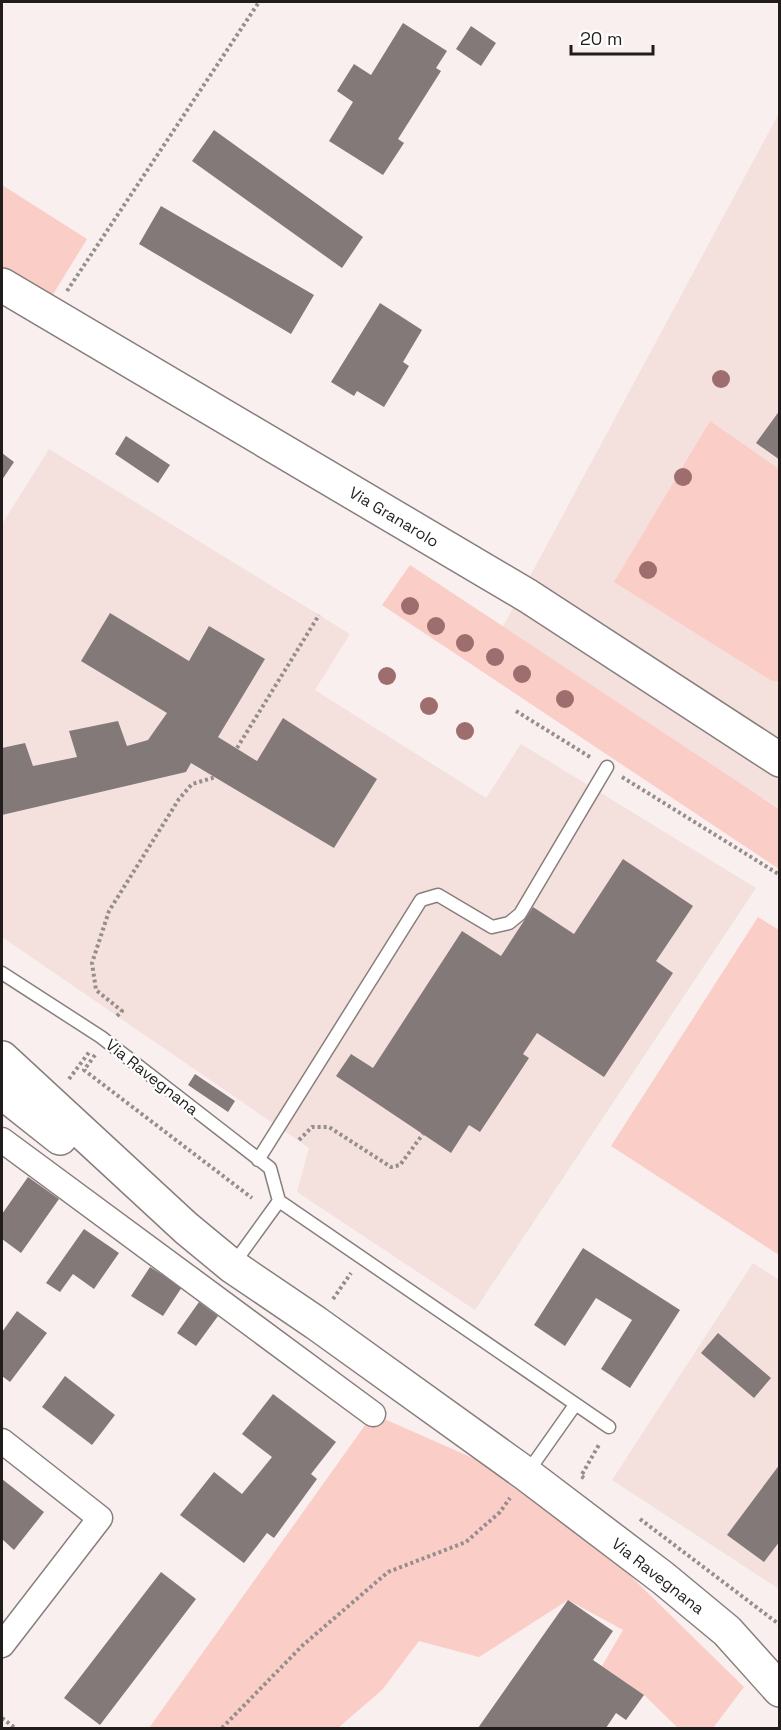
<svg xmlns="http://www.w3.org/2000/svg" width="781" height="1730" font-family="'Space Grotesk',sans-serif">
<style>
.built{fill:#f4e1de}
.green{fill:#facdc7}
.building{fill:#827978}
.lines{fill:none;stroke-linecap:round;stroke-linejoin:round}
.lane-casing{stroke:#887f7d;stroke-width:15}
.street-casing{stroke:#887f7d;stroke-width:27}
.secondary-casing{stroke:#887f7d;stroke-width:36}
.primary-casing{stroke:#887f7d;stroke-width:36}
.path{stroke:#958e8d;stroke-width:4;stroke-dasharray:3 3;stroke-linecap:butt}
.lane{stroke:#fff;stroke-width:12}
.street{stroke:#fff;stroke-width:24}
.secondary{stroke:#fff;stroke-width:33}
.primary{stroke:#fff;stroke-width:33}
.tree{fill:#9e6e6e}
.labels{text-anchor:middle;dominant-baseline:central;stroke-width:4.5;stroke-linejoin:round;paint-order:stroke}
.street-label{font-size:16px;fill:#201d1c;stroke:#fff}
</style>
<rect width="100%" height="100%" fill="#f9efee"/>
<path class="built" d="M779,113V808L499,634Z
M49,449L350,634L315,690L486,798L521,744L756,888L475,1310L297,1192L309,1148L2,937V524Z
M753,1263L779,1280V1589L612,1480Z"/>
<path class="green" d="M2,185L87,239L49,301L2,272Z
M710,421L779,469V681H772L614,582Z
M410,565L779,809V869L382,605Z
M758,917L779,930V1255L611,1146Z
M373,1414L500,1470L605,1551L744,1687L713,1728H678L644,1695L602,1666L623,1630L568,1600L479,1657L419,1641L382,1690L338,1728H149Z"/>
<path class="building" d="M403,23L447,51L436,68L441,71L398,139L404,143L383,175L329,141L353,102L337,91L354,64L371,75Z
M471,26L496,43L481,66L456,49Z
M214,130L363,237L342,268L192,161Z
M161,206L314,295L291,334L139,244Z
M380,303L422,330L403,362L409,366L384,407L357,391L354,396L331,382Z
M780,410V460L756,443Z
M126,436L170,465L158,483L115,454Z
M2,453L14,462L2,480Z
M110,613L189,661L209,626L265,659L218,737L257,761L283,718L377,779L334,848L191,763L186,772L2,815V748L25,743L33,766L77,757L69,731L118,721L127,746L148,740L167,713L81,661Z
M623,859L693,906L656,961L673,973L604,1077L537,1033L523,1054L529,1058L480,1132L469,1125L451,1153L336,1076L351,1054L373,1068L462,931L501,956L533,907L574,934Z
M195,1074L235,1101L228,1112L188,1085Z
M28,1177L59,1199L21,1253L2,1239V1214Z
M84,1229L119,1253L94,1289L73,1274L60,1292L46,1283Z
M583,1248L680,1310L630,1388L601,1369L632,1320L596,1298L565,1346L534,1325Z
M150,1267L182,1287L163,1316L131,1296Z
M199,1302L218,1316L196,1346L177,1333Z
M17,1311L47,1333L10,1382L2,1376V1332Z
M718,1333L771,1378L754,1398L701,1353Z
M65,1376L115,1415L92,1445L42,1407Z
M273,1394L336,1442L311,1474L317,1479L274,1538L267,1533L244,1563L180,1515L214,1472L242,1494L272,1457L242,1434Z
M780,1464V1541L764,1562L727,1535Z
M2,1479L44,1512L14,1550L2,1539Z
M161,1572L196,1599L100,1725L64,1698Z
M568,1600L613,1631L593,1660L644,1695L626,1720L616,1713L606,1728H478Z"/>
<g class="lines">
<defs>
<path id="lane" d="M2,973L101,1037L270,1168L279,1201L609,1427
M258,1160L421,900L438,895L492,927L509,923L520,914L607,767
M232,1266L279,1201
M527,1473L575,1405"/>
<path id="street" d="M2,1140L373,1414
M2,1441L100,1518L2,1645"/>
<path id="secondary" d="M2,285L528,596L780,760"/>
<path id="primary" d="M2,1058L186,1228L232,1266L316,1323L526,1474L663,1578L727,1631L780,1690
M2,1092L60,1138"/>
</defs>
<use href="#lane" class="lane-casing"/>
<use href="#street" class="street-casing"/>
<use href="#secondary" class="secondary-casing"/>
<use href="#primary" class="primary-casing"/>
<path class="path" d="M67,291L259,2
M516,711L590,757
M237,748L319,615
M622,777L780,875
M117,1016L122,1011L96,990L92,963L109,911L179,799L192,784L216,777
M95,1055L84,1070L252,1198
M69,1079L90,1051
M299,1140L312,1127H329L391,1167L400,1165L423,1134
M333,1299L351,1273
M584,1478L581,1476L600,1443
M640,1519L780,1625
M2,1718L15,1728
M222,1728L303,1645L388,1572L466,1542L500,1512L510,1498"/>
<use href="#lane" class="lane"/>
<use href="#street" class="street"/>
<use href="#secondary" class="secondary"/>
<use href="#primary" class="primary"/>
</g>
<g class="tree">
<circle cx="721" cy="379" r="9"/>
<circle cx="683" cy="477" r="9"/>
<circle cx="648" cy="570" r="9"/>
<circle cx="410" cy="606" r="9"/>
<circle cx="436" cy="626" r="9"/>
<circle cx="465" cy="643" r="9"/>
<circle cx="495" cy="657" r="9"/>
<circle cx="522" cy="674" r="9"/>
<circle cx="387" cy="676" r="9"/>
<circle cx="565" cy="699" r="9"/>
<circle cx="429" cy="706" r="9"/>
<circle cx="465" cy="731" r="9"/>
</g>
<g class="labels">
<g class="street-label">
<text transform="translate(394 517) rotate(31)">Via Granarolo</text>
<text transform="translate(152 1077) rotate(38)">Via Ravegnana</text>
<text transform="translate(658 1576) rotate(38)">Via Ravegnana</text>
</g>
</g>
<rect width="781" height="1730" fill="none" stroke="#201d1c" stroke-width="6"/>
<path d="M571 45v9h82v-9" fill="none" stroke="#201d1c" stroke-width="3"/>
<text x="580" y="45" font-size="18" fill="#201d1c" stroke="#ffffff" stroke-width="4.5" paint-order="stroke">20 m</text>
</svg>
